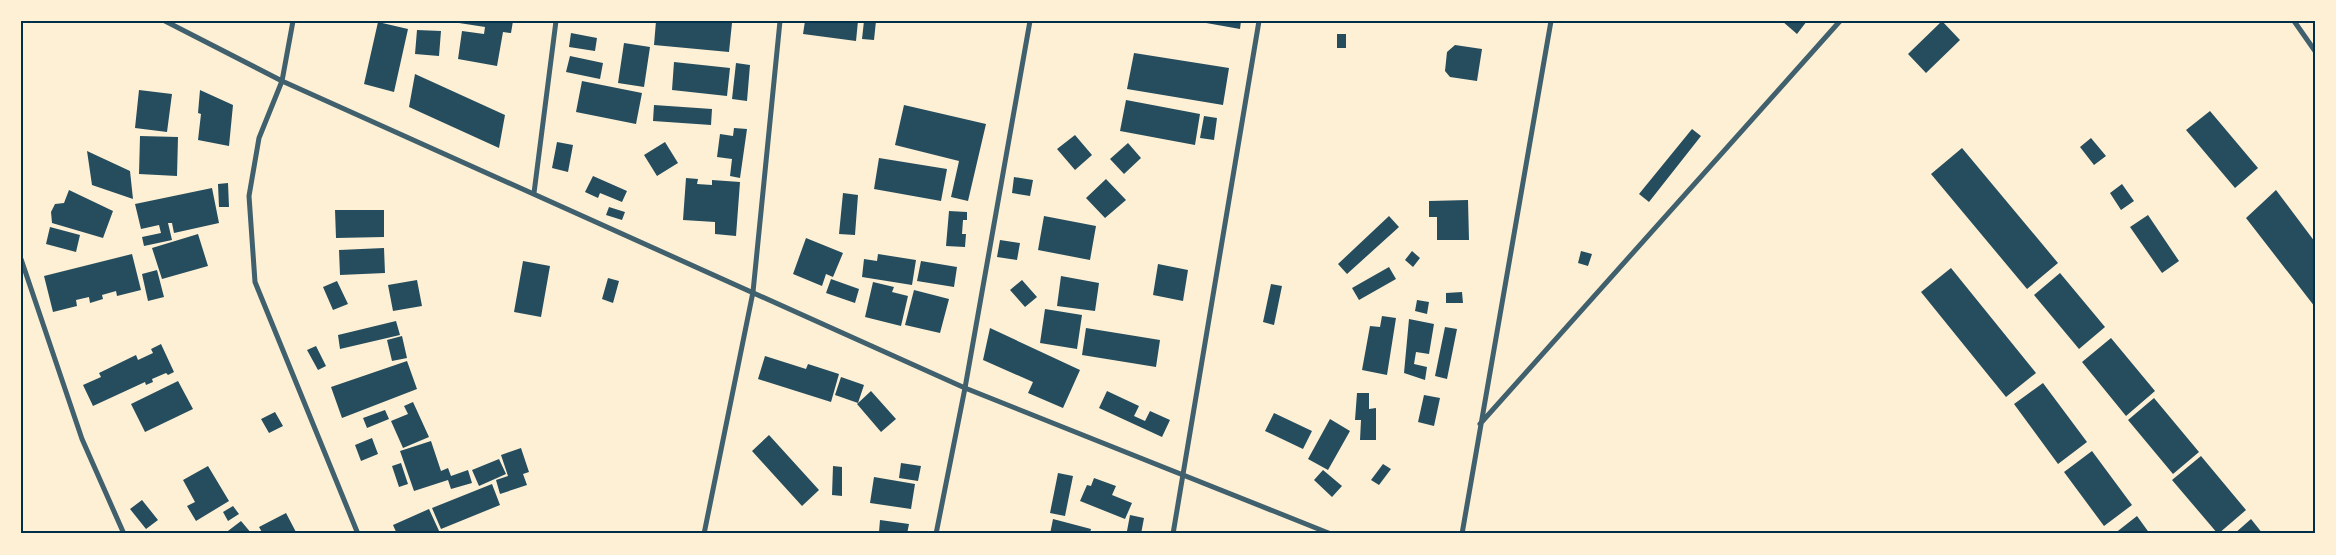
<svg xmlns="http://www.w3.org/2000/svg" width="2336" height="555" font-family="Karla,sans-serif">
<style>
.building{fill:#264d5e}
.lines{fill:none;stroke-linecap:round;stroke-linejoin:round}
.minor{stroke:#3f606c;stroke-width:5}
.neatline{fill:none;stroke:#003049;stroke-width:2}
</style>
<rect width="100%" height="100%" fill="#fdf0d5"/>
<path class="building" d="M460,21H513L511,33L503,32L497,66L458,59L462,31L484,34L485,27L459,23Z
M656,21L732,23L729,52L654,45Z
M805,21H858L856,41L803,34Z
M864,21H876L874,40L862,39Z
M1195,21H1241L1240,29Z
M1782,21H1807L1797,34Z
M1942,21L1960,40L1926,73L1908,54Z
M378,22L408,29L394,92L364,84Z
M417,30L441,31L439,56L415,54Z
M571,33L597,38L595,51L569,47Z
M1337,34H1346V48H1337Z
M624,43L650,47L644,87L618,83Z
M1455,45L1482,49L1477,81L1450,77L1445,71L1447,52Z
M1134,53L1229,68L1223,105L1127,89Z
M570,56L603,63L600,79L566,72Z
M674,62L730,68L727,96L672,90Z
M736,63L750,65L747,101L732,99Z
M415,74L505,115L499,148L409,107Z
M582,81L642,93L636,124L576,112Z
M139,90L172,94L167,132L135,128Z
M200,90L233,105L229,146L198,140L201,114L198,113Z
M1126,100L1200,114L1195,145L1120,131Z
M654,105L712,109L711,125L653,121Z
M904,105L986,124L968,201L951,197L959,161L895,145Z
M2210,111L2258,168L2235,188L2186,130Z
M1204,116L1217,118L1214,140L1200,138Z
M734,128L747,129L740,178L730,176L732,159L717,157L720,134L733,136Z
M1692,129L1701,136L1649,202L1639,194Z
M1075,135L1092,155L1075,170L1057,149Z
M140,136L178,137L177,176L139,174Z
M2091,138L2106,156L2094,165L2080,147Z
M557,142L573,145L568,172L552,168Z
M665,142L678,163L657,176L644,155Z
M1128,143L1141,158L1124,174L1110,159Z
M1962,148L2058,263L2027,289L1931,174Z
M87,151L130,171L133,199L92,185Z
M879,158L947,169L941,201L874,189Z
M593,176L627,191L622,202L600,193L598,198L585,192Z
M1014,177L1033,180L1030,196L1012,193Z
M686,178L698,179L697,184L712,185V180L740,182L736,236L715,234V222L683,220Z
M1106,179L1126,200L1105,218L1086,198Z
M228,183L229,207H219L218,184Z
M2122,184L2134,201L2121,210L2110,193Z
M212,188L219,223L174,233L172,223H168L172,240L144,246L142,237L161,233L159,225L141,229L135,204Z
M69,190L113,211L103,238L52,223L51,212L55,204L64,203Z
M2276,190L2315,242V307L2246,218Z
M843,193L858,195L855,235L839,234Z
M1468,200L1469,240H1437V217H1429V201Z
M609,207L625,212L622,220L606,215Z
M335,210H384V237L336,238Z
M949,211L967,212V220H963L962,234H966L965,247L946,246Z
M2148,215L2179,261L2162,273L2130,227Z
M1044,216L1096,226L1090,260L1038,250Z
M1389,216L1399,227L1347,274L1338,264Z
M50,227L80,235L76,252L46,244Z
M198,234L208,266L162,279L152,248Z
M806,238L843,253L833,277L826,274L822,286L793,274Z
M1000,240L1020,243L1017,260L997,257Z
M384,248L385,273L340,275L339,250Z
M1412,251L1420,258L1413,267L1405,260Z
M1581,251L1592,254L1588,266L1578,263Z
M132,254L141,290L117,296L116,291L102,295L103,299L90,303L89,297L76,300L77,306L53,312L44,276Z
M878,254L916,260L912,285L862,277L864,259L877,261Z
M523,261L550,266L541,317L514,312Z
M921,261L957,267L954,287L917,281Z
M1158,264L1188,270L1183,301L1153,295Z
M1389,267L1396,279L1359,300L1352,288Z
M1951,268L2036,373L2006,397L1921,292Z
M157,270L164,297L148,301L142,274Z
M2060,273L2105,327L2079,349L2034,295Z
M1061,276L1099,283L1095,311L1057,306Z
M608,278L619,281L613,303L602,299Z
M831,279L859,289L855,303L826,293Z
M417,280L422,306L393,311L388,285Z
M1022,280L1037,297L1025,307L1010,290Z
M337,281L348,304L333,310L323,287Z
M873,282L894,287L892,292L908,296L901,326L865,317Z
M1271,284L1282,286L1274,325L1263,322Z
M914,290L949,299L940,333L905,325Z
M1462,292L1463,303H1446V293Z
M1417,300L1429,302L1427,314L1415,311Z
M1045,309L1082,315L1077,349L1040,343Z
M1382,316L1396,318L1387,375L1362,370L1370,326L1380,327Z
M1409,319L1434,324L1429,354L1416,352L1414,364L1427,367L1425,380L1404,373Z
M396,321L400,335L340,349L338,335Z
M1445,327L1457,329L1447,379L1435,376Z
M990,328L1080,370L1063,408L1028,393L1033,382L983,360Z
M1086,328L1160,340L1156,367L1082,355Z
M402,336L407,358L392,361L387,340Z
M2111,338L2155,391L2126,416L2082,362Z
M161,344L174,372L168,375L166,373L152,379L153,382L146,385L145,382L93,406L83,385L101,377L99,373L136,355L138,360L153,353L151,349Z
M316,346L326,366L318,370L307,350Z
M765,356L806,369L808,364L839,374L831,402L758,379Z
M407,361L417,389L342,418L331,387Z
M841,377L864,385L858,403L835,395Z
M178,381L193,409L145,432L131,404Z
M2043,383L2087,442L2058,464L2014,404Z
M871,391L896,419L881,432L857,404Z
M1107,391L1139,406L1134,416L1145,421L1150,411L1170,420L1162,437L1099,408Z
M1357,393H1369V409L1376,408V440H1360L1361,420H1355Z
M1424,395L1440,398L1434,426L1418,422Z
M2154,398L2199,452L2173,474L2128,420Z
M413,402L429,437L403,448L391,421L408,414L404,406Z
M385,410L389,419L367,428L363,418Z
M275,412L283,426L269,433L261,419Z
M1274,413L1312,431L1303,449L1265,431Z
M1330,419L1350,431L1328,470L1308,459Z
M769,435L819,490L802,506L752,451Z
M372,438L378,454L361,461L355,445Z
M431,441L441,471L448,468L451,476L468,470L472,483L451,489L448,480L414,491L400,451Z
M521,448L529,472L523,474L527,485L500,494L496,480L508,476L501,455Z
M2092,451L2132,505L2104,526L2064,472Z
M2201,456L2246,510L2218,534L2172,480Z
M499,459L506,474L479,486L472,470Z
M401,463L408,484L399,487L392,466Z
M901,463L921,466L918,481L899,478Z
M1383,464L1391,469L1379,485L1371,480Z
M208,466L229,501L196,521L187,506L195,502L183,480Z
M833,466L842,467V496L832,495Z
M1323,470L1342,486L1332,497L1314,480Z
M1058,473L1073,476L1065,516L1050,513Z
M874,477L915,484L911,509L870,503Z
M1094,478L1116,486L1112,495L1132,503L1125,519L1080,501L1087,485L1091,486Z
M492,484L500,505L441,529L432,508Z
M142,500L158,520L146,529L130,509Z
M233,506L239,514L228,521L223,512Z
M429,509L440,533L397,534L393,525Z
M286,513L297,534H263L259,527Z
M1130,515L1144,518L1141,534H1130V531H1127Z
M2137,516L2150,534H2114Z
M1053,519L1091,529L1090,534H1050Z
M2251,519L2263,534H2234Z
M880,520L909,524L907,534L879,532Z
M241,521L252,534H224Z"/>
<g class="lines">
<path class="minor" d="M165,21L282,81L965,388L1331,534
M293,21L282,81L259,138L249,196L255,282L358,534
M2294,21L2315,51
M534,193L556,21
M21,259L82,439L124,534
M1480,424L1840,21
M704,534L753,292L780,21
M936,534L965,388L1030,21
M1173,534L1259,21
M1462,534L1551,21"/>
</g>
<rect width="2336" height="555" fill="none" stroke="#fdf0d5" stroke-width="45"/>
<rect x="22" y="22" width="2292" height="510" class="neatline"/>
</svg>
